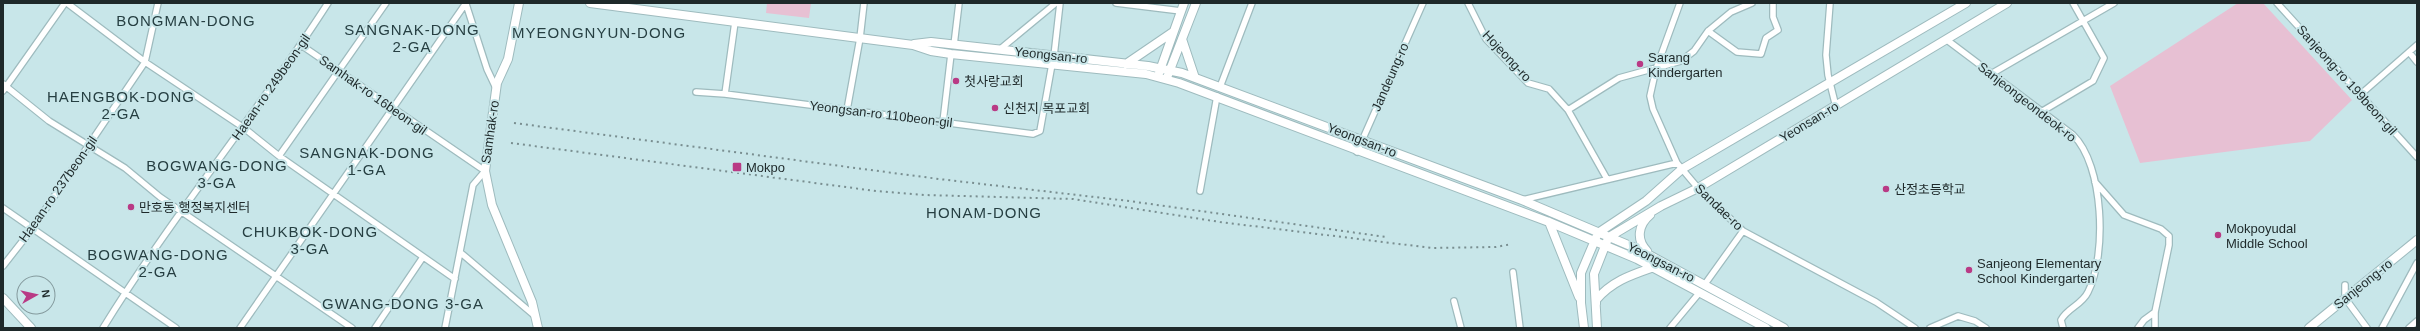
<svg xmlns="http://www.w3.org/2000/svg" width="2420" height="331" font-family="Arial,'Noto Sans KR',sans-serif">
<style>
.green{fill:#e7c0d3}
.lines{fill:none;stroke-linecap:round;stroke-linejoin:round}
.street-casing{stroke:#9ebbbe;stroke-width:8}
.secondary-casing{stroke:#9ebbbe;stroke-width:10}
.street{stroke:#fff;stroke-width:5.5}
.secondary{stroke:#fff;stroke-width:8}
.rail{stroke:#798e90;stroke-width:2;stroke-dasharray:2 4;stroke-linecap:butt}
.poi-dot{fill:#b93a85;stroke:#c8e6e9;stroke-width:1.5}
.labels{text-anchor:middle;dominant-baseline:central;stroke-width:4;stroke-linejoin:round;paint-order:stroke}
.street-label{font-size:13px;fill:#1e292a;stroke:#c8e6e9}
.poi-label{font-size:13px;fill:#1e292a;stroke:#c8e6e9;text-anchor:start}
.quarter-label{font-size:15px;letter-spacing:1px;fill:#263f42;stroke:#c8e6e9}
</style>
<rect width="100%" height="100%" fill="#c8e6e9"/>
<path class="green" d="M767,3H811L809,18L766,13Z
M2238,3H2263L2352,100L2310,141L2140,163L2110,86Z"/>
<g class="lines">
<defs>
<path id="street" d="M67,3L145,62L244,128L279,156L455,279
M1116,3L1181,11
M1468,3L1486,39L1528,83L1549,89L1568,110L1607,179
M1680,3L1656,69L1650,96L1653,109L1677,163L1698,188L1743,231L1876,302L1915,328
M1830,3L1826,55L1828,75L1836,107
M2277,3L2417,157
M466,4L487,69L496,88
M735,22L725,94L1033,134L1040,131L1052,64
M1708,31L1737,52L1761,54L1766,38L1778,30L1773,17V3
M1947,40L2073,135C2104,165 2107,255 2088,292C2082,305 2067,308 2061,320L2063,328
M301,45L485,171L473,185L445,328
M954,45L959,3
M999,50L1056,3
M2409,52L2417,62
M1054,56L1060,3
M1991,74L2114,3
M3,84L49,121L125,168L160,197L352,328
M1220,87L1252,3
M3,91L65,3
M696,92L725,94
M2361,94L2417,45
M847,110L860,38L864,3
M1568,110L1619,78L1681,61L1694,51L1708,31L1731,12L1752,3
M2041,112L2093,81L2104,58L2073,3
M943,122L951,54
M1357,152L1423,3
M279,156L386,3
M2095,182L2124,215L2161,229L2169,236V245L2155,312V328
M1200,191L1217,96
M1522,200L1677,163
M3,208L176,328
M461,253L535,316
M3,266L32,229L145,62L158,3
M1513,272L1520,328
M1705,284L1743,231
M2345,285V298L2367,328
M1454,301L1461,328
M103,328C172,216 257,114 328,3
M240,328L466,3
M375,328L423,257
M1670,328L1700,292
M1930,328L1958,316L1975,321L1986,328
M2138,328L2144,320L2155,312
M2382,328L2417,263
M2409,328L2417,321"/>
<path id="secondary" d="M519,3L508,59L497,83L485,171L492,205L532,302L538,328
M590,3L913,45L931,51L951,54L1146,74L1179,83L1549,222L1637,259L1766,328
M1182,39L1195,78
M914,44L931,42L1148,66L1182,73L1522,200L1640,250L1784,328
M1126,64L1173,32
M1159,73L1184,3
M1168,75L1196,3
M1549,222L1579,297
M1609,237L1661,206L1698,188L2007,3
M1647,251C1636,240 1638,225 1650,215
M3,298L31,328
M1596,304V300C1612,281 1631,275 1654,267
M1584,328L1581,303V273L1598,233L1646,201L1682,169L1966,3
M1597,328L1594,274L1607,241
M2309,328L2417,240"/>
</defs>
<use href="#street" class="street-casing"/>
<use href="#secondary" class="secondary-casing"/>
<use href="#street" class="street"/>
<use href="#secondary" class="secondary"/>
<path class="rail" d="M514,123L939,179L1129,201L1386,237
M511,143L876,191L925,195L1073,199L1220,222L1432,248L1496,247L1512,244"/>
</g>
<g class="poi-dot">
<circle cx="1640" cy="64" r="4"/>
<circle cx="956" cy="81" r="4"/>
<circle cx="995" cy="108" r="4"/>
<rect x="732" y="162" width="10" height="10" rx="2"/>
<circle cx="1886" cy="189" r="4"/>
<circle cx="131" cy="207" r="4"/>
<circle cx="2218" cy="235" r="4"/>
<circle cx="1969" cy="270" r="4"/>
</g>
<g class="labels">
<g class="street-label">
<text transform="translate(1051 55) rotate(6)">Yeongsan-ro</text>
<text transform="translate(1507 56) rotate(47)">Hojeong-ro</text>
<text transform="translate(1390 77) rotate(-66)">Jandeung-ro</text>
<text transform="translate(2347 80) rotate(48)">Sanjeong-ro 199beon-gil</text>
<text transform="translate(271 87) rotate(-55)">Haean-ro 249beon-gil</text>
<text transform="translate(373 95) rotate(35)">Samhak-ro 16beon-gil</text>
<text transform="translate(2027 102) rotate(38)">Sanjeongeondeok-ro</text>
<text transform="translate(881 114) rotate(7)">Yeongsan-ro 110beon-gil</text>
<text transform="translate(1809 122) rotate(-31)">Yeonsan-ro</text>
<text transform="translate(490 132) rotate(-82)">Samhak-ro</text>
<text transform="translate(1362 140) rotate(21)">Yeongsan-ro</text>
<text transform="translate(58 189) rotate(-55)">Haean-ro 237beon-gil</text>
<text transform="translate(1719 207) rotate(44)">Sandae-ro</text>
<text transform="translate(1661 262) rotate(27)">Yeongsan-ro</text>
<text transform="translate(2363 284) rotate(-39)">Sanjeong-ro</text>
</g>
<g class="poi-label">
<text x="1648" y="57">Sarang<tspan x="1648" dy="15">Kindergarten</tspan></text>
<text x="964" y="81">첫사랑교회</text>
<text x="1003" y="108">신천지 목포교회</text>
<text x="746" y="167">Mokpo</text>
<text x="1894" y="189">산정초등학교</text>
<text x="139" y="207">만호동 행정복지센터</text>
<text x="2226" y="228">Mokpoyudal<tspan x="2226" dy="15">Middle School</tspan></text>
<text x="1977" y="263">Sanjeong Elementary<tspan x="1977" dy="15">School Kindergarten</tspan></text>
</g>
<g class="quarter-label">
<text x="186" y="20">BONGMAN-DONG</text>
<text x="412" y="29">SANGNAK-DONG<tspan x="412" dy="17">2-GA</tspan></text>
<text x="599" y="32">MYEONGNYUN-DONG</text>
<text x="121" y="96">HAENGBOK-DONG<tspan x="121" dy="17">2-GA</tspan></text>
<text x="367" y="152">SANGNAK-DONG<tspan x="367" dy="17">1-GA</tspan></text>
<text x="217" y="165">BOGWANG-DONG<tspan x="217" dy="17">3-GA</tspan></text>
<text x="984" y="212">HONAM-DONG</text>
<text x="310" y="231">CHUKBOK-DONG<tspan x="310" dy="17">3-GA</tspan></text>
<text x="158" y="254">BOGWANG-DONG<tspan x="158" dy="17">2-GA</tspan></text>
<text x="403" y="303">GWANG-DONG 3-GA</text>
</g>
</g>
<rect width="2420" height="331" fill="none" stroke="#1e292a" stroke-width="8"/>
<g transform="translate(36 295) rotate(82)"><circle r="19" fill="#c8e6e9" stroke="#849a9d"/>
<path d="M0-3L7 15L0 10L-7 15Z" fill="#b93a85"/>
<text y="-6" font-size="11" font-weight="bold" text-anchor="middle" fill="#1e292a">N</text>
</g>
</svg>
